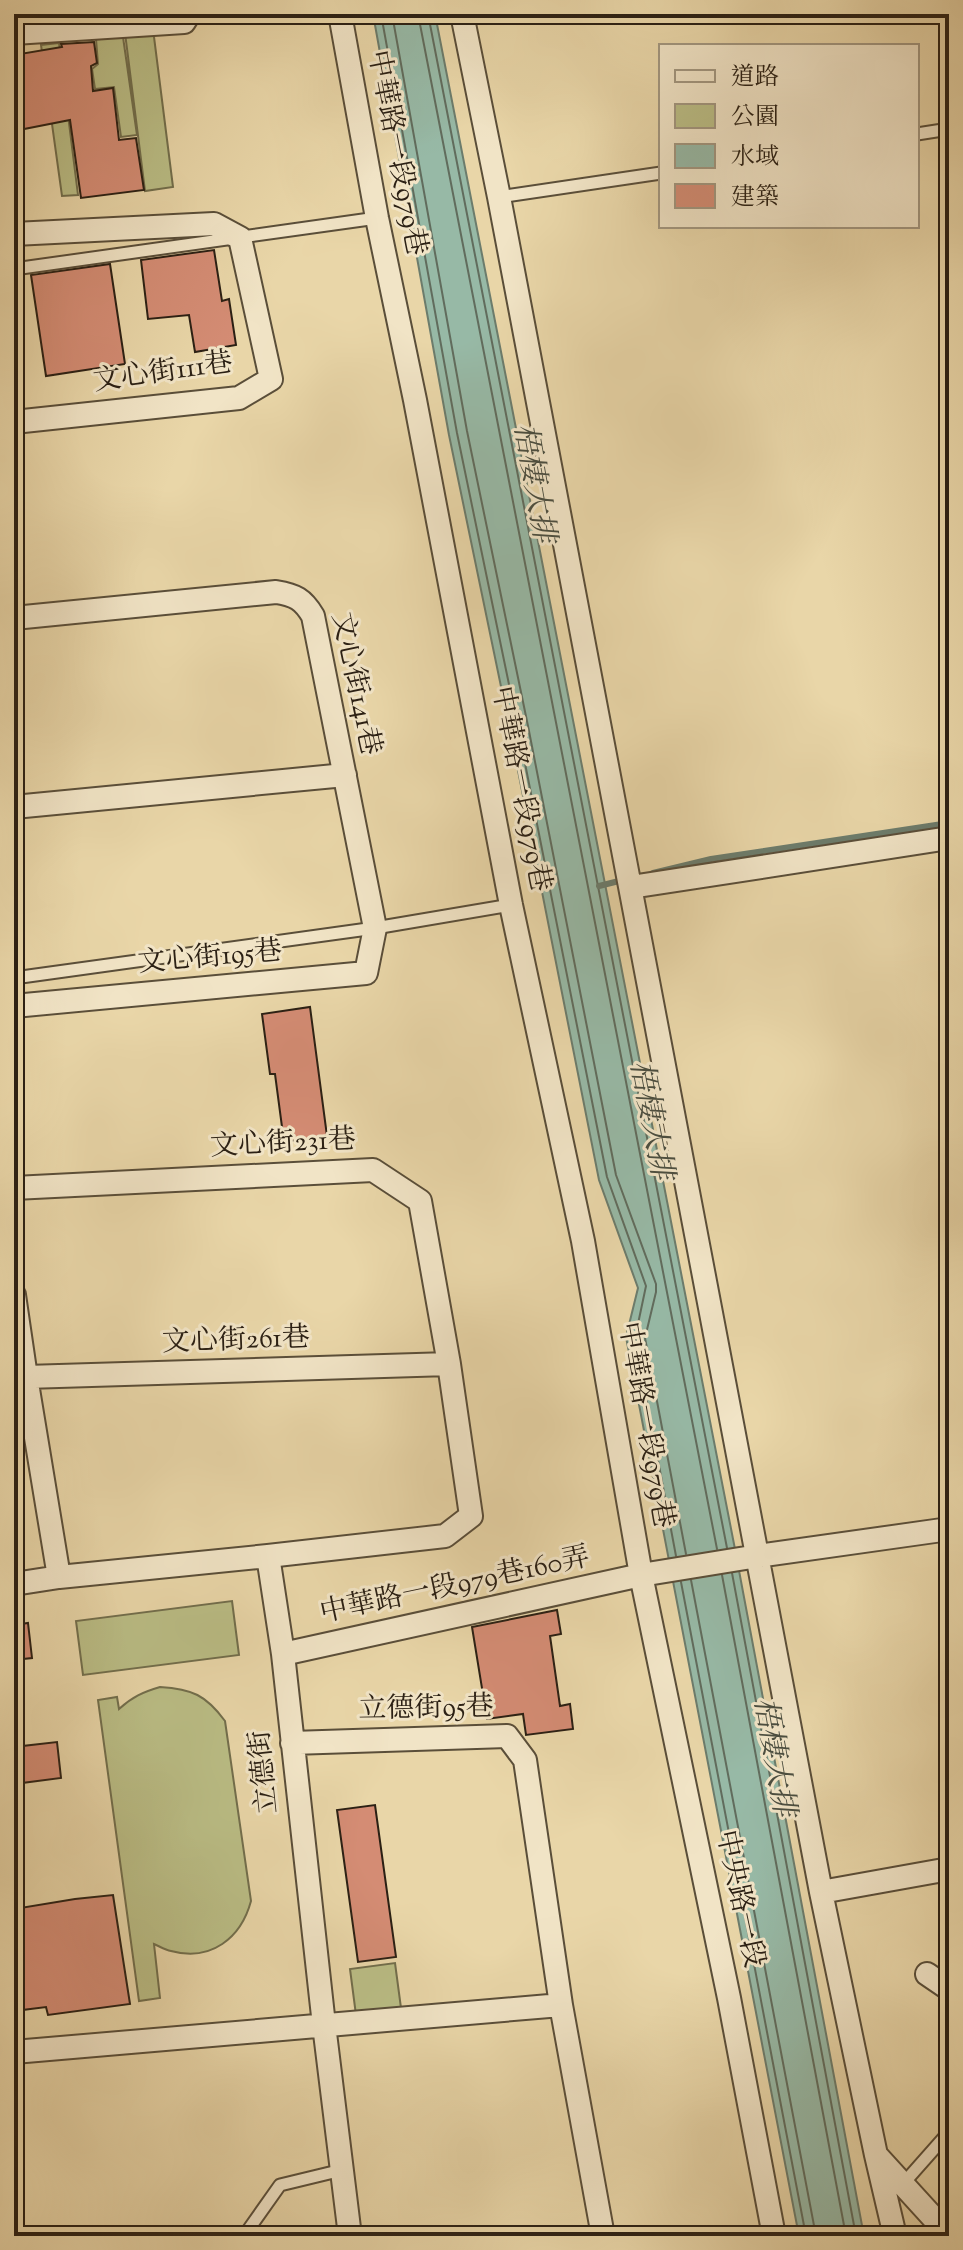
<svg xmlns="http://www.w3.org/2000/svg" width="963" height="2250" font-family="'Sorts Mill Goudy','Noto Serif TC',serif">
<style>
.green{fill:#babd85;stroke:#726e4c;stroke-width:2}
.water{fill:#97b9a6;stroke:#6c7c6c;stroke-width:2}
.lines{fill:none;stroke-linecap:round;stroke-linejoin:round}
.shore{stroke:#616c5d;stroke-width:2}
.stream{stroke:#6c7c6c;stroke-width:6}
.building{fill:#d48c74;stroke:#2b2014;stroke-width:2}
.lane-casing{stroke:#5a4e39;stroke-width:15}
.street-casing{stroke:#5a4e39;stroke-width:26}
.lane{stroke:#f1e4c6;stroke-width:11}
.street{stroke:#f1e4c6;stroke-width:22}
.labels{text-anchor:middle;dominant-baseline:central;stroke-width:6;stroke-linejoin:round;paint-order:stroke}
.street-label{font-size:28px;fill:#2b2014;stroke:#f1e4c6}
.water-label{font-size:30px;font-style:italic;fill:#4b4e40;stroke:#f1e4c6}
</style>
<rect width="100%" height="100%" fill="#e9d6a8"/>
<filter id="stains"><feTurbulence type="fractalNoise" baseFrequency=".0025" numOctaves="4"/><feColorMatrix values="0 0 0 0 .2 0 0 0 0 .09 0 0 0 0 .02 0 0 0 .5 -.17"/></filter>
<radialGradient id="worn" r=".72"><stop offset=".6" stop-color="#630" stop-opacity="0"/><stop offset="1" stop-color="#630" stop-opacity=".3"/></radialGradient>
<path class="green" d="M153,29L173,187L145,191L125,33Z
M123,37L137,135L121,137L114,87L95,89L92,69L98,64L96,39Z
M59,43L78,195L62,196L41,45Z
M232,1601L239,1655L83,1675L76,1621Z
M160,1687C192,1689 206,1695 225,1721L251,1901C241,1938 211,1962 171,1951C165,1950 159,1946 154,1944L160,1998L139,2001L98,1700L117,1697L119,1709C132,1697 143,1692 160,1687Z
M395,1963L401,2008L356,2015L350,1969Z"/>
<path class="water" d="M373,14H435L734,1544L864,2236H799L626,1337L638,1288L599,1180L510,730L449,435Z"/>
<g class="lines">
<path class="shore" d="M381,14L457,433L518,728L607,1177L646,1286L635,1338L676,1556
M392,14L467,431L528,726L616,1175L656,1284V1292L645,1338L686,1554
M418,14L717,1549
M428,14L727,1548
M732,1573L856,2236
M722,1575L846,2236
M691,1580L816,2236
M681,1582L806,2236"/>
<path class="stream" d="M653,873L711,859L949,823
M599,886L623,880"/>
</g>
<path class="building" d="M94,42L97,63L91,66L93,91L113,88L119,140L136,138L144,190L81,198L70,120L14,131V55L62,47L61,44Z
M214,250L222,301L229,299L236,345L195,352L189,315L148,319L141,260Z
M110,264L125,364L46,376L31,275Z
M310,1007L327,1136L284,1142L275,1074H270L262,1014Z
M557,1610L561,1634L550,1636L560,1706L570,1704L573,1729L526,1735L523,1714L487,1719L472,1627Z
M28,1623L32,1658L14,1660V1625Z
M57,1742L61,1778L14,1784V1747Z
M375,1805L396,1957L358,1962L337,1810Z
M113,1895L130,2004L48,2015L46,2007L14,2011V1909L75,1899Z"/>
<g class="lines">
<defs>
<path id="lane" d="M917,134L949,129
M499,197L661,173
M14,269L377,218
M14,978L375,928L511,905
M903,2184L949,2132
M244,2236L280,2185L342,2170"/>
<path id="street" d="M340,14L377,218L415,400L511,905L583,1241L641,1575L729,1998L774,2236
M462,14L499,197L821,1892L876,2155L895,2236
M14,33L184,22L189,14
M14,234L214,224L240,238L271,379L239,398L14,422
M14,618L276,592C295,595 303,599 313,616L375,928L366,973L14,1006
M14,807L345,775
M631,887L949,838
M14,1188L373,1170L420,1201L449,1364L471,1516L445,1536L268,1556L59,1577L14,1584
M14,1295L26,1377L59,1577
M26,1377L449,1364
M268,1556L283,1654L324,2025L350,2236
M283,1654L641,1575L758,1556L949,1529
M821,1892L949,1869
M927,1974L949,1989
M561,2005L603,2236
M14,2052L561,2005L525,1760L507,1736L292,1743
M877,2156L949,2235"/>
</defs>
<use href="#lane" class="lane-casing"/>
<use href="#street" class="street-casing"/>
<use href="#lane" class="lane"/>
<use href="#street" class="street"/>
</g>
<g class="labels">
<g class="street-label">
<text transform="translate(396 153) rotate(79)">中華路一段979巷</text>
<text transform="translate(163 373) rotate(-8)">文心街111巷</text>
<text transform="translate(355 684) rotate(78)">文心街141巷</text>
<text transform="translate(520 789) rotate(79)">中華路一段979巷</text>
<text transform="translate(210 958) rotate(-5)">文心街195巷</text>
<text transform="translate(283 1144) rotate(-3)">文心街231巷</text>
<text transform="translate(236 1341) rotate(-2)">文心街261巷</text>
<text transform="translate(645 1425) rotate(80)">中華路一段979巷</text>
<text transform="translate(455 1586) rotate(-12)">中華路一段979巷160弄</text>
<text transform="translate(426 1709) rotate(-1)">立德街95巷</text>
<text transform="translate(265 1772) rotate(-96)">立德街</text>
<text transform="translate(739 1899) rotate(78)">中央路一段</text>
</g>
<g class="water-label">
<text transform="translate(533 483) rotate(80)">梧棲大排</text>
<text transform="translate(650 1120) rotate(79)">梧棲大排</text>
<text transform="translate(773 1757) rotate(80)">梧棲大排</text>
</g>
</g>
<rect width="963" height="2250" fill="none" stroke="#e9d6a8" stroke-width="48"/>
<rect x="16" y="16" width="931" height="2218" fill="none" stroke="#2b2014" stroke-width="4"/>
<rect x="24" y="24" width="915" height="2202" fill="none" stroke="#2b2014" stroke-width="2"/>
<rect x="659" y="44" width="260" height="184" fill="#f1e4c6" stroke="#a2967f" stroke-width="2"/>
<rect x="675" y="70" width="40" height="12" fill="#f1e4c6" stroke="#a2967f" stroke-width="2"/>
<text x="731" y="84" font-size="24" fill="#2b2014">道路</text>
<rect x="675" y="104" width="40" height="24" fill="#babd85" stroke="#a2967f" stroke-width="2"/>
<text x="731" y="124" font-size="24" fill="#2b2014">公園</text>
<rect x="675" y="144" width="40" height="24" fill="#97b9a6" stroke="#a2967f" stroke-width="2"/>
<text x="731" y="164" font-size="24" fill="#2b2014">水域</text>
<rect x="675" y="184" width="40" height="24" fill="#d48c74" stroke="#a2967f" stroke-width="2"/>
<text x="731" y="204" font-size="24" fill="#2b2014">建築</text>
<rect width="100%" height="100%" filter="url(#stains)"/>
<rect width="100%" height="100%" fill="url(#worn)"/>
</svg>
